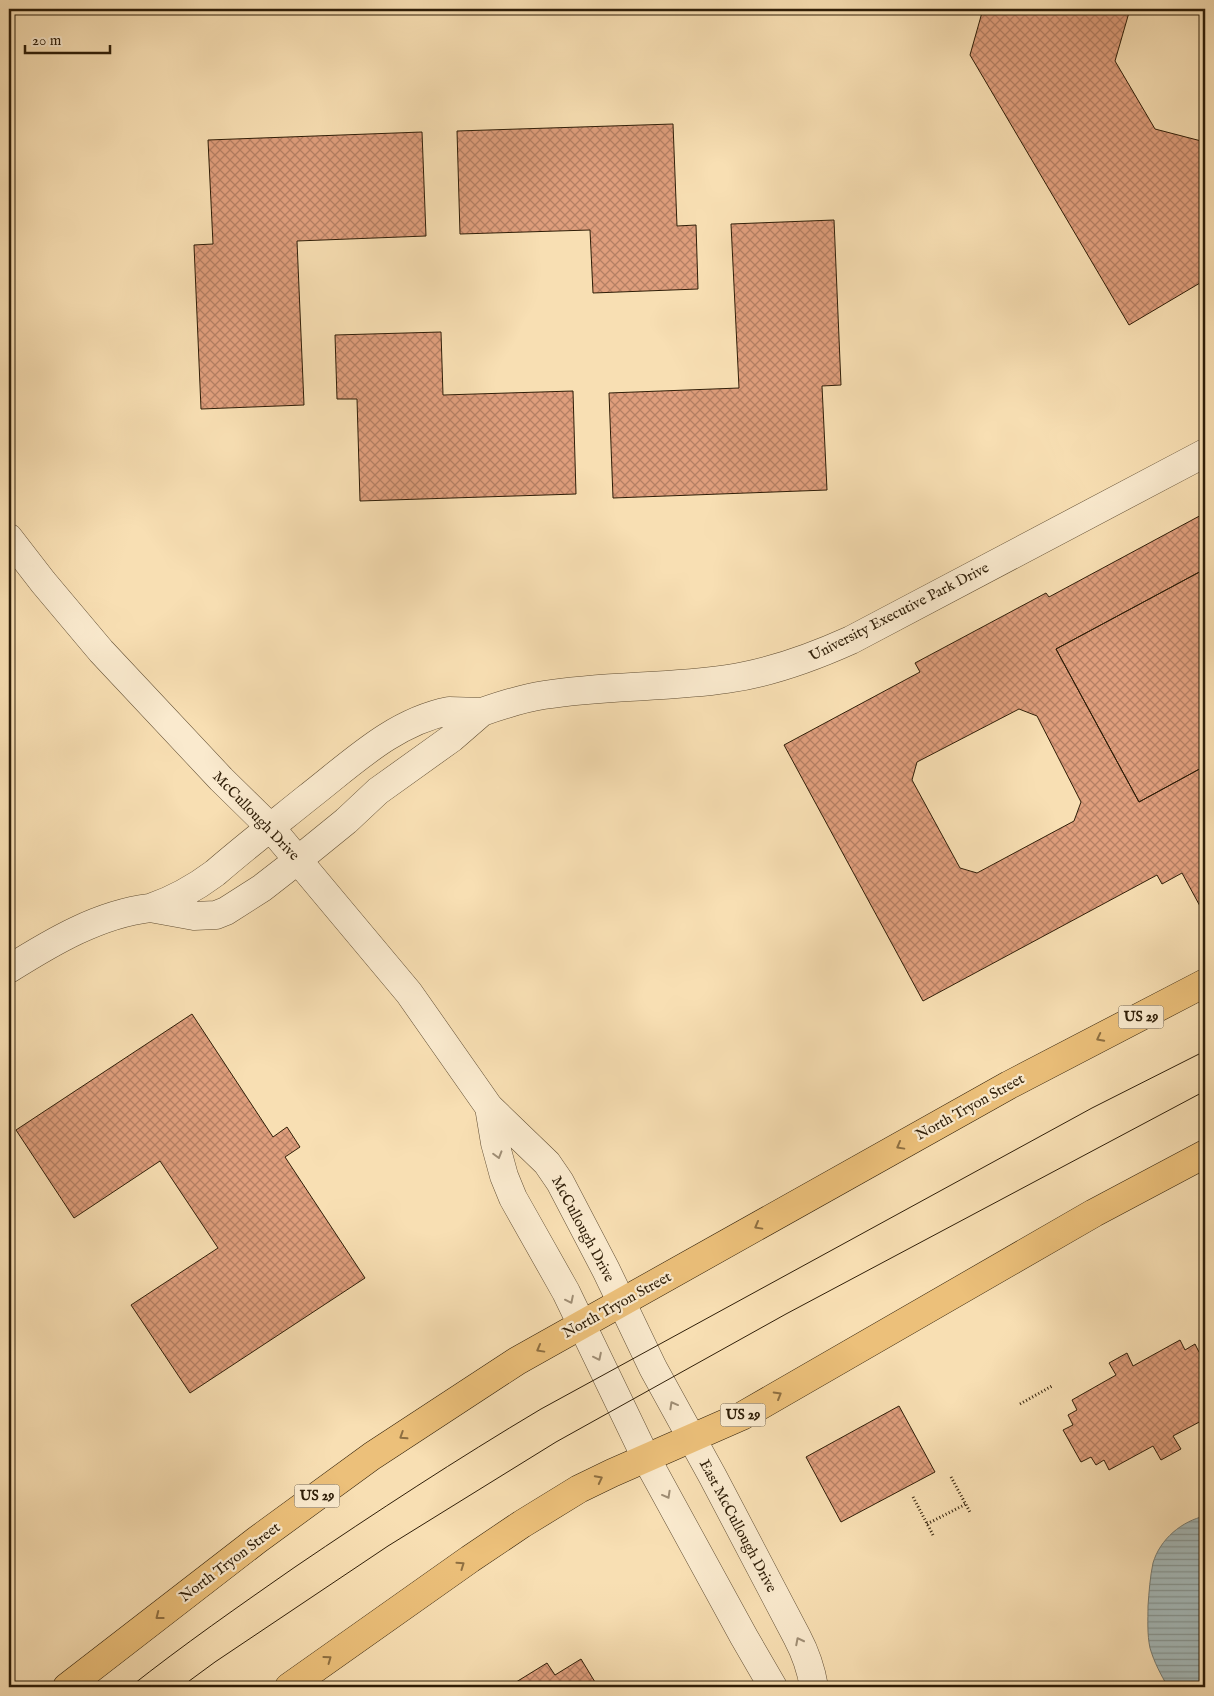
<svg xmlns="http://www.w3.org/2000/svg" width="1214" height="1696" font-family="'IM FELL English',serif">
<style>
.water{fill:url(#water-rules);stroke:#757b72}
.building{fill:url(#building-cross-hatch);stroke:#2f1e08;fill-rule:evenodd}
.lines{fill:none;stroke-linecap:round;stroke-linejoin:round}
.minor-casing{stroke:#614e33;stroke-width:29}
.major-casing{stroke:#2f1e08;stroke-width:29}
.path{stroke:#2f1e08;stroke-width:3;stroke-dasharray:1 2.5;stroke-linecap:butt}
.minor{stroke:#faeace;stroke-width:28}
.major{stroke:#ecc07a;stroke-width:28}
.tram{stroke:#2f1e08;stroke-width:1}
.oneway{stroke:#8e6f41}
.oneway2{stroke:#9f8e75}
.labels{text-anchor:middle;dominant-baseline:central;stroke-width:4.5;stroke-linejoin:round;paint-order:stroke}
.shield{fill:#faeace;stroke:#6c5b43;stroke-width:1}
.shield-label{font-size:14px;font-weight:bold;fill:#2f1e08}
.street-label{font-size:15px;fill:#2f1e08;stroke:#faeace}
</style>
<defs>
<pattern id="water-rules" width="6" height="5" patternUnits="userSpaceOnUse" patternTransform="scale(1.25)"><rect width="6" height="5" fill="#a4b9b9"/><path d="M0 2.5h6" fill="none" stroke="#869694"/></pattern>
<pattern id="building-cross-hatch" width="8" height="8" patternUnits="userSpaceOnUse" patternTransform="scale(1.25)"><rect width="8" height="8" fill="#df9e7c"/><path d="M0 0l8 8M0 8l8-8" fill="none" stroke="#b58064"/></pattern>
</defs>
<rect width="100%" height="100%" fill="#f8dfb3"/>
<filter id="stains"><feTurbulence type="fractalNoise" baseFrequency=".004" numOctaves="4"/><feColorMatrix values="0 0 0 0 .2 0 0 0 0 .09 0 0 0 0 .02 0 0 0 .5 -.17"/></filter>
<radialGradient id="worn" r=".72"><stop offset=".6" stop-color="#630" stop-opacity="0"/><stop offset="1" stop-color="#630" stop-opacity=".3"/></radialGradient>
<path class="water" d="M1205,1516V1687H1168C1161,1675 1154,1662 1150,1648C1147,1634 1148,1620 1148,1606C1149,1592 1150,1577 1153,1563C1160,1539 1182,1521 1205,1516Z"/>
<path class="building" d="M983,9H1130L1115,61L1155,129L1205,142V280L1129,325L970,55Z
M1195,9H1205V16Z
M673,124L677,226L696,225L698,289L593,293L590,230L460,234L457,131Z
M422,132L426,236L297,241L304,405L201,409L194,245L213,244L208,140Z
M834,220L841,385L822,386L827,490L613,498L609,393L739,388L731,224Z
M441,332L443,395L573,391L576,494L360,501L357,399H337L335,335Z
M1205,513V569L1056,649L1139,802L1205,766V906L1201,908L1182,873L1162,884L1157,875L923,1001L784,745L920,672L915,663L1046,593L1049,597ZM1019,709L1037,716L1081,802L1074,821L977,873L960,868L912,780L917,762Z
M1205,569V766L1139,802L1056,649Z
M192,1014L273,1137L287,1127L300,1147L285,1157L365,1278L190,1393L131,1305L218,1248L160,1161L74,1218L16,1130Z
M1180,1340L1185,1350L1195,1344L1199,1352L1205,1348V1419L1173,1436L1181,1449L1161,1460L1153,1446L1109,1470L1104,1460L1096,1465L1091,1457L1081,1462L1063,1430L1073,1425L1068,1415L1077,1410L1072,1400L1116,1375L1109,1363L1127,1353L1133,1366Z
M899,1406L935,1472L841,1522L806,1457Z
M581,1659L598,1687H508L547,1663L555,1675Z"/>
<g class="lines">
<defs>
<path id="minor" d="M9,538L43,582L101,651L221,779L271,828L409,993L489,1107L547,1163L560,1182L606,1270L653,1368L713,1477L797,1637C806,1654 811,1669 814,1687
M449,711L482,712L452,738L378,791L346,821L298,860L262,888L226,911L216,915L194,916L150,908C173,900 195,888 215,873C245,847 276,823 307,798C351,764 393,722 449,711Z
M482,712C502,705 524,698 544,695C605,685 667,688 727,679C770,673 811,658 851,640L1205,453
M9,969C52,942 99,914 150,908
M489,1107L495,1143L504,1176L513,1198L566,1292L646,1458L744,1637L773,1687"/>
<path id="major" d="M67,1687L257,1540L372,1456L517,1361L1009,1085L1205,983
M289,1687L470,1559L522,1524L579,1489L612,1473L742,1416L1094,1213L1205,1154"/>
</defs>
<use href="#minor" class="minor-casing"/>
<use href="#major" class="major-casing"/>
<path class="path" d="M1020,1404L1052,1386
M951,1477L971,1514
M913,1497L933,1535
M927,1524L966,1504"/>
<use href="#minor" class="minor"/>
<use href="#major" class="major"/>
<path class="tram" d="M130,1687C183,1645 239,1606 295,1567C376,1512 457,1459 541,1409L1092,1108L1205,1051
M181,1687L215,1662L388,1546L556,1442L786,1314L1205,1091"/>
</g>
<defs><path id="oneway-chevron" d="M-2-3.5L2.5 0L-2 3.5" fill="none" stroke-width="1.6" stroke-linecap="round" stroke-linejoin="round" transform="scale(1.25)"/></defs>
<g class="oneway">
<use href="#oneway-chevron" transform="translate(1100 1038) rotate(153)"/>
<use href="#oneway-chevron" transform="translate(900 1146) rotate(151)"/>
<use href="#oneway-chevron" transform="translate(758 1226) rotate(151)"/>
<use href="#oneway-chevron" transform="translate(540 1349) rotate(151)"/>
<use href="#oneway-chevron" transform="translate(778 1395) rotate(-30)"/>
<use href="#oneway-chevron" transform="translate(403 1436) rotate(147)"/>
<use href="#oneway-chevron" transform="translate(599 1479) rotate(-27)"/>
<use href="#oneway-chevron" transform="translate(461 1565) rotate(-35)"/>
<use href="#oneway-chevron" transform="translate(159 1616) rotate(142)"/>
<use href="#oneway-chevron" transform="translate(328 1659) rotate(-36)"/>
</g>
<g class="oneway2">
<use href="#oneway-chevron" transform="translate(498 1155) rotate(74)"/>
<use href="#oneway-chevron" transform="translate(570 1300) rotate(64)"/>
<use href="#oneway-chevron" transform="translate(598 1357) rotate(64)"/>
<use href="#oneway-chevron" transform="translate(673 1405) rotate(-119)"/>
<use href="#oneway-chevron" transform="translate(667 1495) rotate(61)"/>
<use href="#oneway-chevron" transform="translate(799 1641) rotate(-117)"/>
</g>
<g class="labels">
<g class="shield">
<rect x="1118.5" y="1005.5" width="45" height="23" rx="4"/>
<rect x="720.5" y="1403.5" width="45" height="23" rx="4"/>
<rect x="294.5" y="1484.5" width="45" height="23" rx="4"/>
</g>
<g class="shield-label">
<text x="1141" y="1017">US 29</text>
<text x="743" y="1415">US 29</text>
<text x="317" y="1496">US 29</text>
</g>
<g class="street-label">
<text transform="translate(899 612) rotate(-27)">University Executive Park Drive</text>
<text transform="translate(256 816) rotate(46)">McCullough Drive</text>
<text transform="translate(970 1107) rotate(-29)">North Tryon Street</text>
<text transform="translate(583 1229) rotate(62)">McCullough Drive</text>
<text transform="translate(617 1305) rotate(-29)">North Tryon Street</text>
<text transform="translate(738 1526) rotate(62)">East McCullough Drive</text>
<text transform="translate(230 1562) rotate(-37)">North Tryon Street</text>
</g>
</g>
<rect width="1214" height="1696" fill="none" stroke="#f8dfb3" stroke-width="30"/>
<rect x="10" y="10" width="1194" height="1676" fill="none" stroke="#2f1e08" stroke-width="2.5"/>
<rect x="15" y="15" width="1184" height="1666" fill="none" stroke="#2f1e08"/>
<path d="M25 45v8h85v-8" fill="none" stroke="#2f1e08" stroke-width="2.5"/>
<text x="32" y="45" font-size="15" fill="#2f1e08" stroke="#faeace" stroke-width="4" paint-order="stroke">20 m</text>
<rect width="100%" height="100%" filter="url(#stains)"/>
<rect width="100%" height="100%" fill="url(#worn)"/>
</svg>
